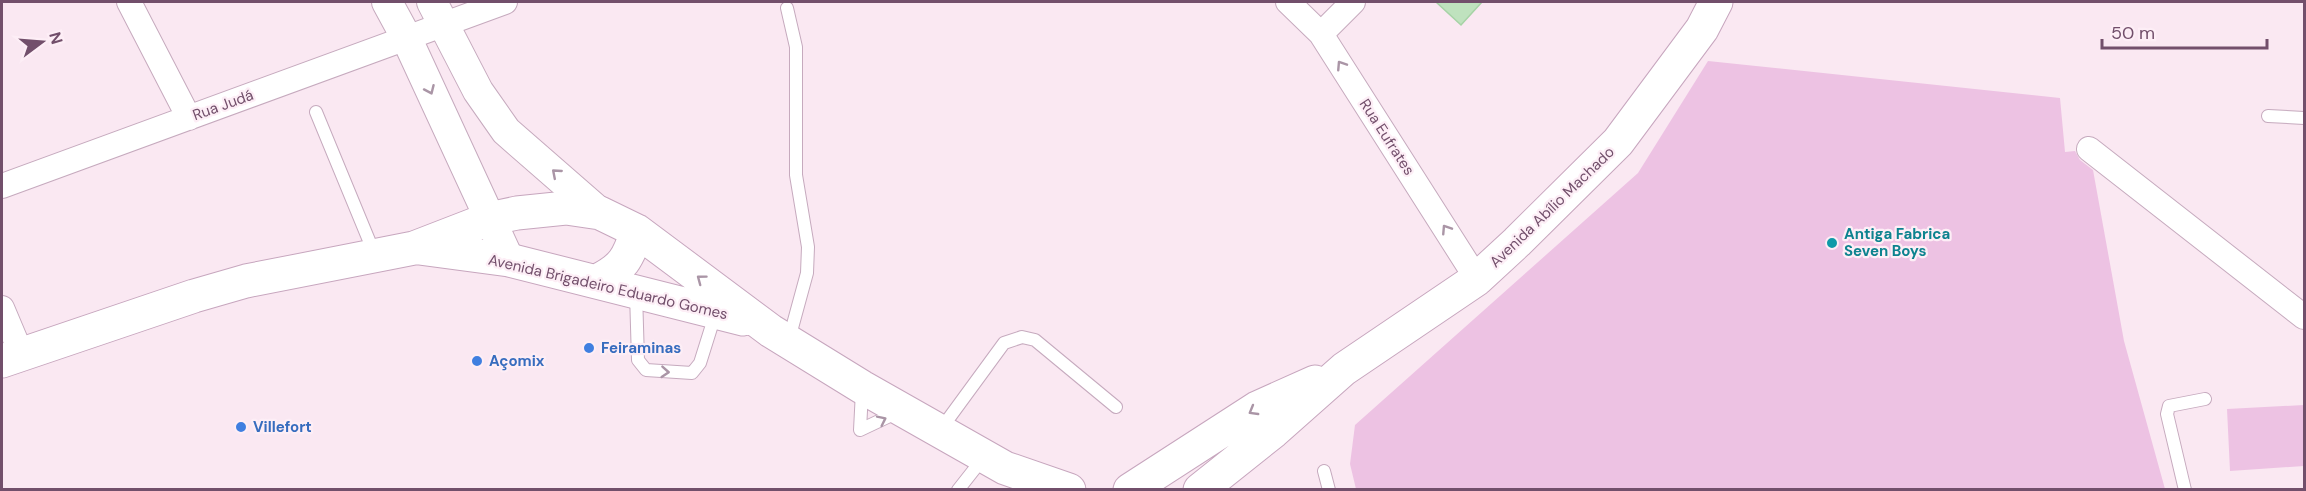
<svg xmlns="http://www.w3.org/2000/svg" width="2306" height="491" font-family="'DM Sans',sans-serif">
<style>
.water{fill:#bfe2be;stroke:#a6d3a6;stroke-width:1.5}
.building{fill:#edc2e3}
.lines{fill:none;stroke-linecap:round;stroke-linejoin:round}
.service-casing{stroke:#c6aabe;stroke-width:14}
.minor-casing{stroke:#c6aabe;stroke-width:26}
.tertiary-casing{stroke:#c6aabe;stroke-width:32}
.secondary-casing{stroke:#c7a6be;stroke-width:35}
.service{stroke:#fff;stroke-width:12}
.minor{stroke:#fff;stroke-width:24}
.tertiary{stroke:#fff;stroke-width:30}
.secondary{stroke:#fff;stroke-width:33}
.oneway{stroke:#aa95a6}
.culture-dot{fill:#0f9aa8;stroke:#fdeef6;stroke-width:2}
.shop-dot{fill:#3f7fe0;stroke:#fdeef6;stroke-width:2}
.labels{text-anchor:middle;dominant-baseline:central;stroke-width:4.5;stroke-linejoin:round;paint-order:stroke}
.street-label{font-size:15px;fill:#724f6b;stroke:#fdeef6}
.culture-label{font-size:15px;font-weight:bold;fill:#0d838f;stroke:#fdeef6;text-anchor:start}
.shop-label{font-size:15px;font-weight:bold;fill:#366cbe;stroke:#fdeef6;text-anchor:start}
</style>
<rect width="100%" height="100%" fill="#fae8f2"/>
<path class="water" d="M1436,2H1482L1461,25Z"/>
<path class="building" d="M1708,61L2060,98L2065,152L2075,151L2080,160L2093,170L2124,341L2165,489H1356L1350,464L1355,425L1638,173Z
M2304,405V466L2230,471L2227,409Z"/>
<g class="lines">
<defs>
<path id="service" d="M787,8L796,47V175L808,247L807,273L789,339
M316,112L375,255
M2268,116L2304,118
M636,293L638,360L646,370L692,373L700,363L716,312
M862,391L860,430L898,412
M941,429L1004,343L1022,337L1035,340L1116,407
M1324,471L1329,490
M958,490L984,457
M2185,490L2167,414L2169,406L2205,399"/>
<path id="minor" d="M129,2L189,118
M1288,2L1321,34L1477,279
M1321,34L1353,2
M2089,149L2304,317
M2,186L505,2
M2,308L21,353"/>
<path id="tertiary" d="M387,2L406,37L509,260
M432,2L478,91L506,131L600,213"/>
<path id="secondary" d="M419,248L509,260L743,319
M597,281C623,268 628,259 637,231
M2,361L194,296L246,281L414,248L489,219L517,213L566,208L600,213L637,231L771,331L862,387L1005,468L1069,490
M1130,490L1257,408L1315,382
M1200,490L1274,431L1344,369L1477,279L1517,242L1618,142L1702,29L1716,2"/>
</defs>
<use href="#service" class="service-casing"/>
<use href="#minor" class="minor-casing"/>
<use href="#tertiary" class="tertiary-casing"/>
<use href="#secondary" class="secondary-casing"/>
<use href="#service" class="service"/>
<use href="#minor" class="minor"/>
<use href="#tertiary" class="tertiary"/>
<use href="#secondary" class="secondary"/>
</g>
<defs><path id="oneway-chevron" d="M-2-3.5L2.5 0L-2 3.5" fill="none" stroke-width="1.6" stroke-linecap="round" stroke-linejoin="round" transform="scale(1.5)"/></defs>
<g class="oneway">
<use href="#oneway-chevron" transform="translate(1341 65) rotate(-123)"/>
<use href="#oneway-chevron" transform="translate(430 90) rotate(66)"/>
<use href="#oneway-chevron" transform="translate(556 173) rotate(-139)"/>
<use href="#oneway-chevron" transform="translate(1446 229) rotate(-123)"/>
<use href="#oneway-chevron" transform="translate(701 279) rotate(-143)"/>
<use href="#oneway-chevron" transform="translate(665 372) rotate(4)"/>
<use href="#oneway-chevron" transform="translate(1253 411) rotate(150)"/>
<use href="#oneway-chevron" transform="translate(882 420) rotate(-26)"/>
</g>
<circle class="culture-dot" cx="1832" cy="243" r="6"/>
<g class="shop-dot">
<circle cx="589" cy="348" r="6"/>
<circle cx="477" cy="361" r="6"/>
<circle cx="241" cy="427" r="6"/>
</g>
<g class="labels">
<g class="street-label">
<text transform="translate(223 105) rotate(-20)">Rua Judá</text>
<text transform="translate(1387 137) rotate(57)">Rua Eufrates</text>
<text transform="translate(1552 207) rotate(-44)">Avenida Abílio Machado</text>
<text transform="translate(608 287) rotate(13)">Avenida Brigadeiro Eduardo Gomes</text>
</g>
<g class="culture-label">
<text x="1844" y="234">Antiga Fabrica<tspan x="1844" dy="17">Seven Boys</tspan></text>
</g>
<g class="shop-label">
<text x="601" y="348">Feiraminas</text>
<text x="489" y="361">Açomix</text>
<text x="253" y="427">Villefort</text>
</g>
</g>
<rect width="2306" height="491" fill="none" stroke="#724f6b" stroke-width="6"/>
<g transform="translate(42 42) rotate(74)" stroke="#fdeef6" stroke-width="4.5" paint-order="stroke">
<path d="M0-4.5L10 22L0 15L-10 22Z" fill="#724f6b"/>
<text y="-9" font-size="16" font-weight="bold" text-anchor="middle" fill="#724f6b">N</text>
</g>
<path d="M2102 39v9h165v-9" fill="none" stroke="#724f6b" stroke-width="3"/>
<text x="2111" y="39" font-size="18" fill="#724f6b" stroke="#fdeef6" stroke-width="4.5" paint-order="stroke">50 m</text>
</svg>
